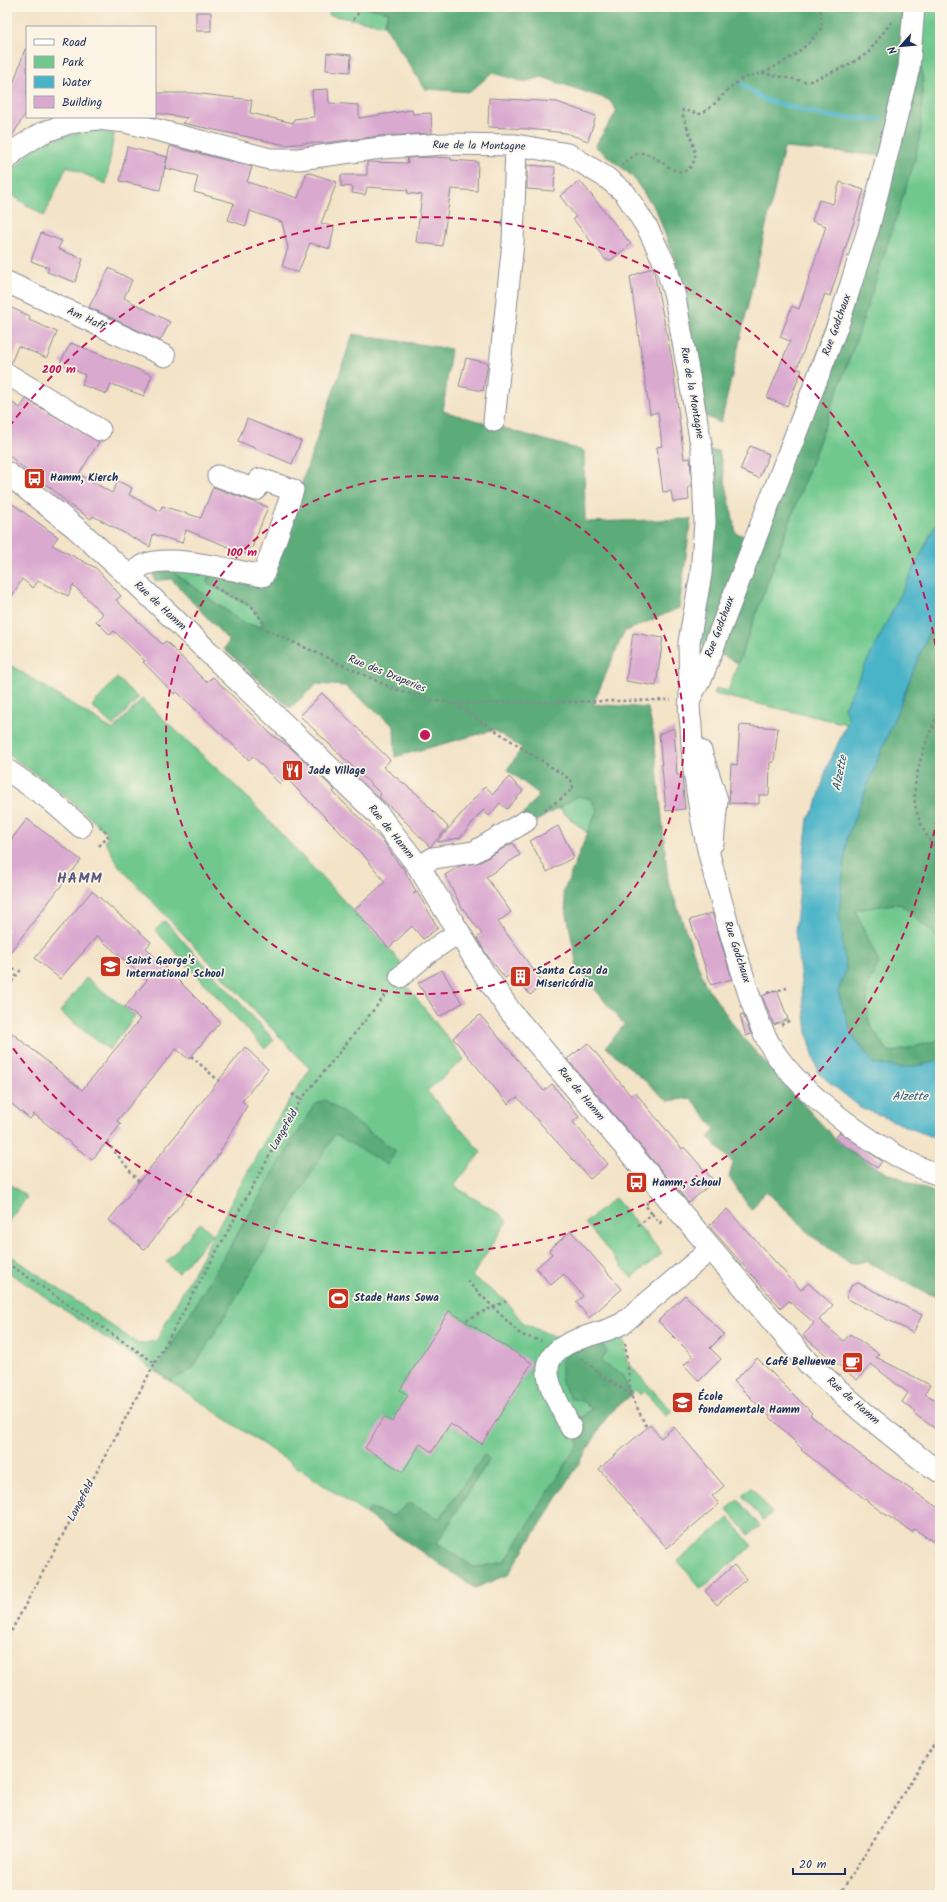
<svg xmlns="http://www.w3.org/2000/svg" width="947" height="1902" font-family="Kalam,sans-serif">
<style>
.green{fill:#70c88e;stroke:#467c76}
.forest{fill:#5cac79;stroke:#3c6e6c}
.water{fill:#49b3c8;stroke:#327193}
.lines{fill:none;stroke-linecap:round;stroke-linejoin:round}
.stream{stroke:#49b3c8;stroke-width:5}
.building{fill:#daa9d0}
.minor-casing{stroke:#878992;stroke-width:23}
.major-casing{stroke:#878992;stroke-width:24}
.path{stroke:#878992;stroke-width:2.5;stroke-dasharray:3 3;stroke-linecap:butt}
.minor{stroke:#fff;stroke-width:21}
.major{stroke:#fff;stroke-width:22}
.ring{fill:none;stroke:#c2185b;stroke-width:2;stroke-dasharray:7 5}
.labels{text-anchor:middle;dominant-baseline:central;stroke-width:3.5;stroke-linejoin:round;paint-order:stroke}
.street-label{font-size:11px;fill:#1b2f5e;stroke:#fcf5e5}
.poi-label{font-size:11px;font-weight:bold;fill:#1b2f5e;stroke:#fcf5e5;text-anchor:start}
.water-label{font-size:12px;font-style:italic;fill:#29577e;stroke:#fcf5e5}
.district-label{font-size:15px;font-weight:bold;letter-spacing:1px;fill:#5e5a86;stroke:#fcf5e5}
.centre{fill:#c2185b;stroke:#fcf5e5;stroke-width:2}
.ring-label{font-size:12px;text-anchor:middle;font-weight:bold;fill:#c2185b;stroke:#fcf5e5;stroke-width:3.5;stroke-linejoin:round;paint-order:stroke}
</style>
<rect width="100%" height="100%" fill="#fcf5e5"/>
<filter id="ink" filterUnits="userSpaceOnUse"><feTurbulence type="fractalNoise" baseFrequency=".025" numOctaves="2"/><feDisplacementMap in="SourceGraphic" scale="8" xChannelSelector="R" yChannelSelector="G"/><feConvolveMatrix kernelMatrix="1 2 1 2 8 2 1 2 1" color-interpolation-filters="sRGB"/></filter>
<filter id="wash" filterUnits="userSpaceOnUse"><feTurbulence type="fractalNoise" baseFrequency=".012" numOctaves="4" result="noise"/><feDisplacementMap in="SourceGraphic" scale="16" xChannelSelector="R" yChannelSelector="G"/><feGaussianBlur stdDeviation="0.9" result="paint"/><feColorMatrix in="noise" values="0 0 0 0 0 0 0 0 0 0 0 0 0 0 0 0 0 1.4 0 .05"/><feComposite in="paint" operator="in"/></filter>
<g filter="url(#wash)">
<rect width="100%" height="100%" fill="#f3e3c7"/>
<path class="green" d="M331,7H363L389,11L384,25L329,15Z
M914,7H940V516L844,708L849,719L847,724L714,694L716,688L728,691L859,332L909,68Z
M88,130L114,134L106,184L67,166L44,216L7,192V175L38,144Z
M169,569L209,574L207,583L252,607L263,622L261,627L243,623Z
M7,663L113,730L142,699L243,793L401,962L400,977L464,1059L427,1091L481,1152L454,1186L501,1215L507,1221L472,1276L506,1301L523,1323L570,1343L613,1329L625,1343L627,1362L672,1411L666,1416L644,1391L640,1395L636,1390L631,1395L622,1375L600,1362L570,1398L582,1401L592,1408L578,1421L579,1444L505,1562L475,1568L437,1543L489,1459L485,1455L439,1519L409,1503L393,1516L370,1509L366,1514L7,1271V1253L138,1344L156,1341L271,1129L310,1069L119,866L105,841L108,837L106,832L57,789L7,754Z
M117,678L138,698L113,726L92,706Z
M578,796L591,799L597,810L587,833L558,808Z
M899,903L940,939V1040L894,1052L886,1050L869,1023L866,988L879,963L855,910Z
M165,921L274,1040L265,1049L155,930Z
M86,978L135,1016L109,1050L60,1012Z
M7,1182L27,1197L7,1224Z
M615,1198L662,1253L632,1278L585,1223Z
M200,1223L213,1234L178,1273L166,1262Z
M751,1487L772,1513L763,1520L742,1495Z
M738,1500L760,1526L749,1535L727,1509Z
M729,1518L752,1546L701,1589L678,1561Z"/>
<path class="forest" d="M363,7H914L909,68L920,66L923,76L921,131L914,163L859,332L738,663L695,642L709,451H719L736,533L754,539L887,156L784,148L721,423L705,416L679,272L657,212L632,176L595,146L617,111L609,100L542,77L525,82L492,73L470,92L425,89L384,25L389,12Z
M353,334L451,349L443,411L584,451L585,522L691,519L679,608L624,632L593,704L648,708L654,736L668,881L705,984L743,1038L835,1139L877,1168L940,1195V1298L924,1292L866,1261L851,1264L812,1236L766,1191L751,1210L729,1177L733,1163L709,1138L715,1129L691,1098L668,1101L606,1047L624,1025L577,967L563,893L597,810L591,799L578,796L530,825L522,817L539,794L507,770L522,748L494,730L395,757L394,726L345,686L317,684L290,708L224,649L229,641L171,579L155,581L153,575L169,569L243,623L261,627L263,622L252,607L207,583L209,574L266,587Z
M940,604V939L899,903L855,910L879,963L866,988L869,1023L886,1050L894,1052L940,1040V1061L905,1068L874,1064L852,1035L838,992L845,970L839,913L847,837Z
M325,1100L396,1151L387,1165L335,1134L192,1370L170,1381L156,1371L314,1105Z
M587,1344L604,1345L607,1352L601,1362L622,1375L631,1395L608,1415L577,1467L508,1575L475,1588L366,1514L370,1509L393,1516L409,1503L440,1519L484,1455L489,1459L437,1543L475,1568L505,1562L578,1444V1421L592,1409L582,1401L570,1398L561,1381V1362L568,1353Z"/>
<path class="water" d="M940,516V604L847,837L839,913L846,970L838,992L852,1035L874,1064L905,1068L940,1061V1136H929L860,1107L818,1073L807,1032L795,931L808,819L816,806L827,767L849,719L844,708Z"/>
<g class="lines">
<path class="stream" d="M742,84L765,100L825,116L881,120"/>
</g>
<g id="blocks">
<path class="building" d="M196,12H211V31H196Z
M25,49H27V111L11,138L7,142V85L12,88Z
M327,53L351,55L350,72L326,70Z
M328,89L329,103L359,105V118L412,110L413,114L431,113L432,133L380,136L325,143H306L286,145L182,123L188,118L155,113V93H193L252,100L250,113L293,123L294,119L314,117L312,90Z
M489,98L557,102L596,116L588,141L566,133L529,129L488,127Z
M170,146L252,167L247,182L298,198L307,172L337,182L321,223L334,227L330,249L310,243L298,273L282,266L288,248L282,222L250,211L246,226L228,220L234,203L194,192L198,176L165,168Z
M127,147L167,157L160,190L120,181Z
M434,157L451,158V160L478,162L477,191L451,189L442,246L416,242L422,195L407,193L408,190L367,187L365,195L352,193L353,187L341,186V175H367V162L408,163L407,158Z
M527,165L555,167L554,191L527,189Z
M580,181L631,244L611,260H606L573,219L576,217L560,196Z
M840,182L864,190L830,296L825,294L797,368L802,370L787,406L767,398L790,341L780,337L792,306L799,309L826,226L812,221L819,200L833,204Z
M41,233L62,241L58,249L83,259L75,282L47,272L49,268L31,261Z
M653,267L672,360L684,459L690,458L692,486L688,487L689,500L673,502L671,491L663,492L657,447L662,446L658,412L650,414L630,277Z
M109,268L132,280L124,298L170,322L160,341L89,307Z
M7,306L30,316L29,320L57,332L47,358L18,346L11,363L7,362Z
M71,343L152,375L144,396L111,384L107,394L82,385L85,375L60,363Z
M466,358L488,363L483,391L459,386Z
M7,399L20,408L26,399L99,442L79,474L112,493L118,481L132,488L129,495L160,511L162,506L201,518L213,487L268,507L249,555L186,530L182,543L153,534L150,547L93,516L91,519L71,506L51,488L33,477L7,453Z
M247,419L301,441L292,464L238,441Z
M750,446L769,454L759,478L740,470Z
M7,500L58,537L52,545L96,568L121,596L116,600L162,644L166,641L206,682L213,677L272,735L291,748L335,790L333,792L383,841L401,867L402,866L416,891L413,894L417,892L438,928L423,939L412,926L389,948L354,910L385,882L366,858L286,778L280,784L253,756L249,760L177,692L174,694L143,662L145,661L114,631L110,635L96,621L103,614L73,585L68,596L38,581L33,588L22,579L7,605Z
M633,633L663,638L656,686L626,681Z
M322,693L390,760L383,767L417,794L448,827L430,847L399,815L379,797L381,794L300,716Z
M740,725L778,728L774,762H770L769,795H759V804L729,803L731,764L737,765Z
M674,728L677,775H682L685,809L666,811L659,734Z
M509,777L523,791L507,809L500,803L489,816L483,810L460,838L437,842L485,786L493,794Z
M27,819L81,860L7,956V845Z
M558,826L574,857L547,872L530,841Z
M513,843L520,855L486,877L511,912L498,922L544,984L530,995L513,973L505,978L487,955L477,938L482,934L461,906L445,875L460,866L480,862Z
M92,891L151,942L146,948L220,1022L189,1059L176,1049L117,1121L121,1124L92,1160L34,1114L30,1119L7,1100V1029L82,1090L140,1019L125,1007L147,980L97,936L60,979L35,958Z
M712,913L732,979L711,985L690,920Z
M442,970L462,1003L439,1017L418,983Z
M777,990L788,1019L774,1025L762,996Z
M743,1014L751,1034L746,1036L740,1015Z
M480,1015L544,1091L552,1084L579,1117L573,1122L608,1164L590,1179L517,1097L508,1104L453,1038Z
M588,1043L631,1096L635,1092L682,1149L684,1147L714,1181L689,1203L567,1059Z
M245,1047L268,1069L242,1101L247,1106L215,1160L145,1250L109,1220Z
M840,1132L882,1161L877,1168L835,1139Z
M727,1209L801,1290L808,1283L833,1305L819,1320L844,1341L850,1334L879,1354L876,1357L930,1385L925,1394L940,1402V1432L913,1413L915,1411L902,1402L908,1393L871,1364L857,1380L803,1336L814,1323L789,1301L781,1308L709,1226Z
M571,1231L622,1289L589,1318L576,1302L583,1296L564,1274L551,1285L536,1268L552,1254L549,1250Z
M858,1283L922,1315L913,1333L846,1298L851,1286Z
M685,1295L724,1334L710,1348L721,1359L699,1381L684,1365L693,1356L658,1321Z
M449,1311L532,1363L482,1444L450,1424L432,1452L420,1444L403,1472L365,1448L384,1417L392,1422L408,1395L400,1390Z
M757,1358L812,1413L810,1415L867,1460L940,1509V1546L914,1529L912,1532L879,1510L801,1450L802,1449L734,1381Z
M650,1425L661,1438L674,1427L724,1486L712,1496L719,1504L667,1548L599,1469Z
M734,1565L746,1579L717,1605L705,1591Z"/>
</g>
</g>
<g filter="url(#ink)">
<use href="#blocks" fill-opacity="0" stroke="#878992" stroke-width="1"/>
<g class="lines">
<defs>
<path id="minor" d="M914,7L909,68L869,227L839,322L702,677C698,684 693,691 690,699C688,706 690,718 691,726C693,807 716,885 739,962C749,994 759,1033 780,1060C811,1101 890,1160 940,1175
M7,159L18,148L42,133L69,123L97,119L126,122L270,159H299L381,148L445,144L516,145L568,154L607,178L625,193L648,229L666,266L675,297L702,450L705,522L701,574L689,642L690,697
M7,282L165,356
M7,374L100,430
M494,421L513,243L516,145
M131,578C134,574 139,567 144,565C170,553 235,571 263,576L293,490L260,479L256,490L218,476
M701,751L717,800L713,843
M7,770L49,799L81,827
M419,867L433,858L474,852L526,821
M400,977L428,953L459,932
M571,1428C551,1387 525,1355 585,1337C599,1332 611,1330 623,1323L711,1249"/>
<path id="major" d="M7,473L76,528L131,578L377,813L419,867L483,972L510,1011L809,1364L864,1413L926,1463L940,1471"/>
</defs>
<use href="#minor" class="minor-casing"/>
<use href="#major" class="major-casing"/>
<path class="path" d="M353,20L363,7
M762,73L808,82L847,66L868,53L893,20
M621,166C626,162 633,155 639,153C656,150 678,185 691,166C694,162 695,159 695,155C694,141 686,126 682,113L683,110L700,114C716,106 725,90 740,80C747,76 756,75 764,72C788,61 806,49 822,27L820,7
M214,587L252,607L263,622L261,627L390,687L425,699L455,704L671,700
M455,704L571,780L573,788L561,799L542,811
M940,708C929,734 912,774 915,803C917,822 929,840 940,855
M933,726L940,735
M7,800L10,795
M99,846L108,837L106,832L100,827
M935,849L937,875L940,882
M7,968L20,971L7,988
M767,993L787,988
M781,1025L791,1020
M191,1056L219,1081
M292,1094L301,1100
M107,1142L139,1182
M648,1202L645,1205L652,1214
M638,1226L652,1214L660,1223L662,1220
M7,1263L155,1363L7,1639
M467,1281L521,1335L542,1341
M466,1320L506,1301
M625,1343L631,1395L647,1428
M581,1358L600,1374L631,1395
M155,1363L287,1124L301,1100L388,992
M839,1895L940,1735"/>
<use href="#minor" class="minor"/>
<use href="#major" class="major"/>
</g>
</g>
<g class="ring">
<circle cx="425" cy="735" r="259"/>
<path d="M940 794A518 518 0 0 1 9 1043M9 427A518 518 0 0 1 940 676"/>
</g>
<defs>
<symbol id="bus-square" viewBox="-11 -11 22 22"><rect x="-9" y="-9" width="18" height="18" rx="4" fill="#c8321e" stroke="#fcf5e5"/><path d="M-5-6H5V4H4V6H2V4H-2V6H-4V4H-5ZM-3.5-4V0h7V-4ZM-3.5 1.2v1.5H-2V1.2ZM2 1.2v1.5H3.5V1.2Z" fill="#fff"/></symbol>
<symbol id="restaurant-square" viewBox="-11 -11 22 22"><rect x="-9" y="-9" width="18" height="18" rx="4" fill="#c8321e" stroke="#fcf5e5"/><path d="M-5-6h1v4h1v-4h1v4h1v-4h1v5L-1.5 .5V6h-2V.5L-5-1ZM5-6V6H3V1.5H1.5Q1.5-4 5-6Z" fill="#fff"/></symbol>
<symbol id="school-square" viewBox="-11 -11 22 22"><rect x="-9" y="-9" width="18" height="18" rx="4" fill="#c8321e" stroke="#fcf5e5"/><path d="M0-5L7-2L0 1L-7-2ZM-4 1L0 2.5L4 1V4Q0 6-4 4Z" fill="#fff"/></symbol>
<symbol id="building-square" viewBox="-11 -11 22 22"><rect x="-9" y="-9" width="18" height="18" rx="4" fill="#c8321e" stroke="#fcf5e5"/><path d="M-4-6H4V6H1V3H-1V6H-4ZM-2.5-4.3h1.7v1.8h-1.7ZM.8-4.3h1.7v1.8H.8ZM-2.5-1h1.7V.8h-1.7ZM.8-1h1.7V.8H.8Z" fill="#fff"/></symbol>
<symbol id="stadium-square" viewBox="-11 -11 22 22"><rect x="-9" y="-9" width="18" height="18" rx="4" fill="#c8321e" stroke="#fcf5e5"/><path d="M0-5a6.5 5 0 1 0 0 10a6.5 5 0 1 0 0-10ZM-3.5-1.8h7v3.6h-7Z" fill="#fff"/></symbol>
<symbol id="cafe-square" viewBox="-11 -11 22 22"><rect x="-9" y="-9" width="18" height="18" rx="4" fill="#c8321e" stroke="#fcf5e5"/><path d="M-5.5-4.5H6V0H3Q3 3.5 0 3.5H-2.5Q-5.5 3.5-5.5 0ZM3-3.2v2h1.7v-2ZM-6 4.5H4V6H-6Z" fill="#fff"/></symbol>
</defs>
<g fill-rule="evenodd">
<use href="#bus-square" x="22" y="466" width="25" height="25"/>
<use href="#restaurant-square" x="280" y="758" width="25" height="25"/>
<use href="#school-square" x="98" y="954" width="25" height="25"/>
<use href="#building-square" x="508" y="964" width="25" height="25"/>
<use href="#bus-square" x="624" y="1170" width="25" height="25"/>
<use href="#stadium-square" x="326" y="1286" width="25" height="25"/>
<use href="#cafe-square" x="840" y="1350" width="25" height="25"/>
<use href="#school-square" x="670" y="1390" width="25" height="25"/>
</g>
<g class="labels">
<g class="street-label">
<text transform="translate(479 146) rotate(1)">Rue de la Montagne</text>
<text transform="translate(86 319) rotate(25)">Am Haff</text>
<text transform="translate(837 325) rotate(-70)">Rue Godchaux</text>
<text transform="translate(692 393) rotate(80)">Rue de la Montagne</text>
<text transform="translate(160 606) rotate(43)">Rue de Hamm</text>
<text transform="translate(720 627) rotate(-69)">Rue Godchaux</text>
<text transform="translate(387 674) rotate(22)">Rue des Draperies</text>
<text transform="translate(391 832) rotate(51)">Rue de Hamm</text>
<text transform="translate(737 952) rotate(72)">Rue Godchaux</text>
<text transform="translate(581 1094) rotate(50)">Rue de Hamm</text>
<text transform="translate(284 1130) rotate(-60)">Langefeld</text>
<text transform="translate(853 1401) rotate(41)">Rue de Hamm</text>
<text transform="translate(81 1501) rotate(-62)">Langefeld</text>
</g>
<g class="poi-label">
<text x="50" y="478">Hamm, Kierch</text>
<text x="308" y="771">Jade Village</text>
<text x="126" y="961">Saint George's<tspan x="126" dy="13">International School</tspan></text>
<text x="536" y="971">Santa Casa da<tspan x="536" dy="13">Misericórdia</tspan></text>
<text x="652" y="1183">Hamm, Schoul</text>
<text x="354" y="1298">Stade Hans Sowa</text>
<text x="836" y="1362" text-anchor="end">Café Belluevue</text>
<text x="698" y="1397">École<tspan x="698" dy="13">fondamentale Hamm</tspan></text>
</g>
<g class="water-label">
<text transform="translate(840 773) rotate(-79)">Alzette</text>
<text x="910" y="1096">Alzette</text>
</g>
<g class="district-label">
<text x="80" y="879">HAMM</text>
</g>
</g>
<circle cx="425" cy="735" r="6" class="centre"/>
<g class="ring-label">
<text x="59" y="373">200 m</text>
<text x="242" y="556">100 m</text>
</g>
<rect width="947" height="1902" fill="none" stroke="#fcf5e5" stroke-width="24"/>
<rect x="26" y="26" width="130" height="92" fill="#fcf5e5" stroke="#a2a6af"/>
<rect x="34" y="39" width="20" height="6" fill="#ffffff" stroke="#a2a6af"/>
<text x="62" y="46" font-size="12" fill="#1b2f5e">Road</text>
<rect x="34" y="56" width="20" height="12" fill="#70c88e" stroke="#a2a6af"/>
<text x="62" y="66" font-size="12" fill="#1b2f5e">Park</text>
<rect x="34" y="76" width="20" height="12" fill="#49b3c8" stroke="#a2a6af"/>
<text x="62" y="86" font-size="12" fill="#1b2f5e">Water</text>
<rect x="34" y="96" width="20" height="12" fill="#daa9d0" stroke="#a2a6af"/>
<text x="62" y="106" font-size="12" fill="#1b2f5e">Building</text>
<g transform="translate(901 46) rotate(243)" stroke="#fcf5e5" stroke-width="3" paint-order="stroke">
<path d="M0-3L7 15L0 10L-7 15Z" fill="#1b2f5e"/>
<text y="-6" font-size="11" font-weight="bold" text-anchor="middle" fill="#1b2f5e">N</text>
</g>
<path d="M793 1868v6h52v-6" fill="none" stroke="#1b2f5e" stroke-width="2"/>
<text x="799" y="1868" font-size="12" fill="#1b2f5e" stroke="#fcf5e5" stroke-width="3" paint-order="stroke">20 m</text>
</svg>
